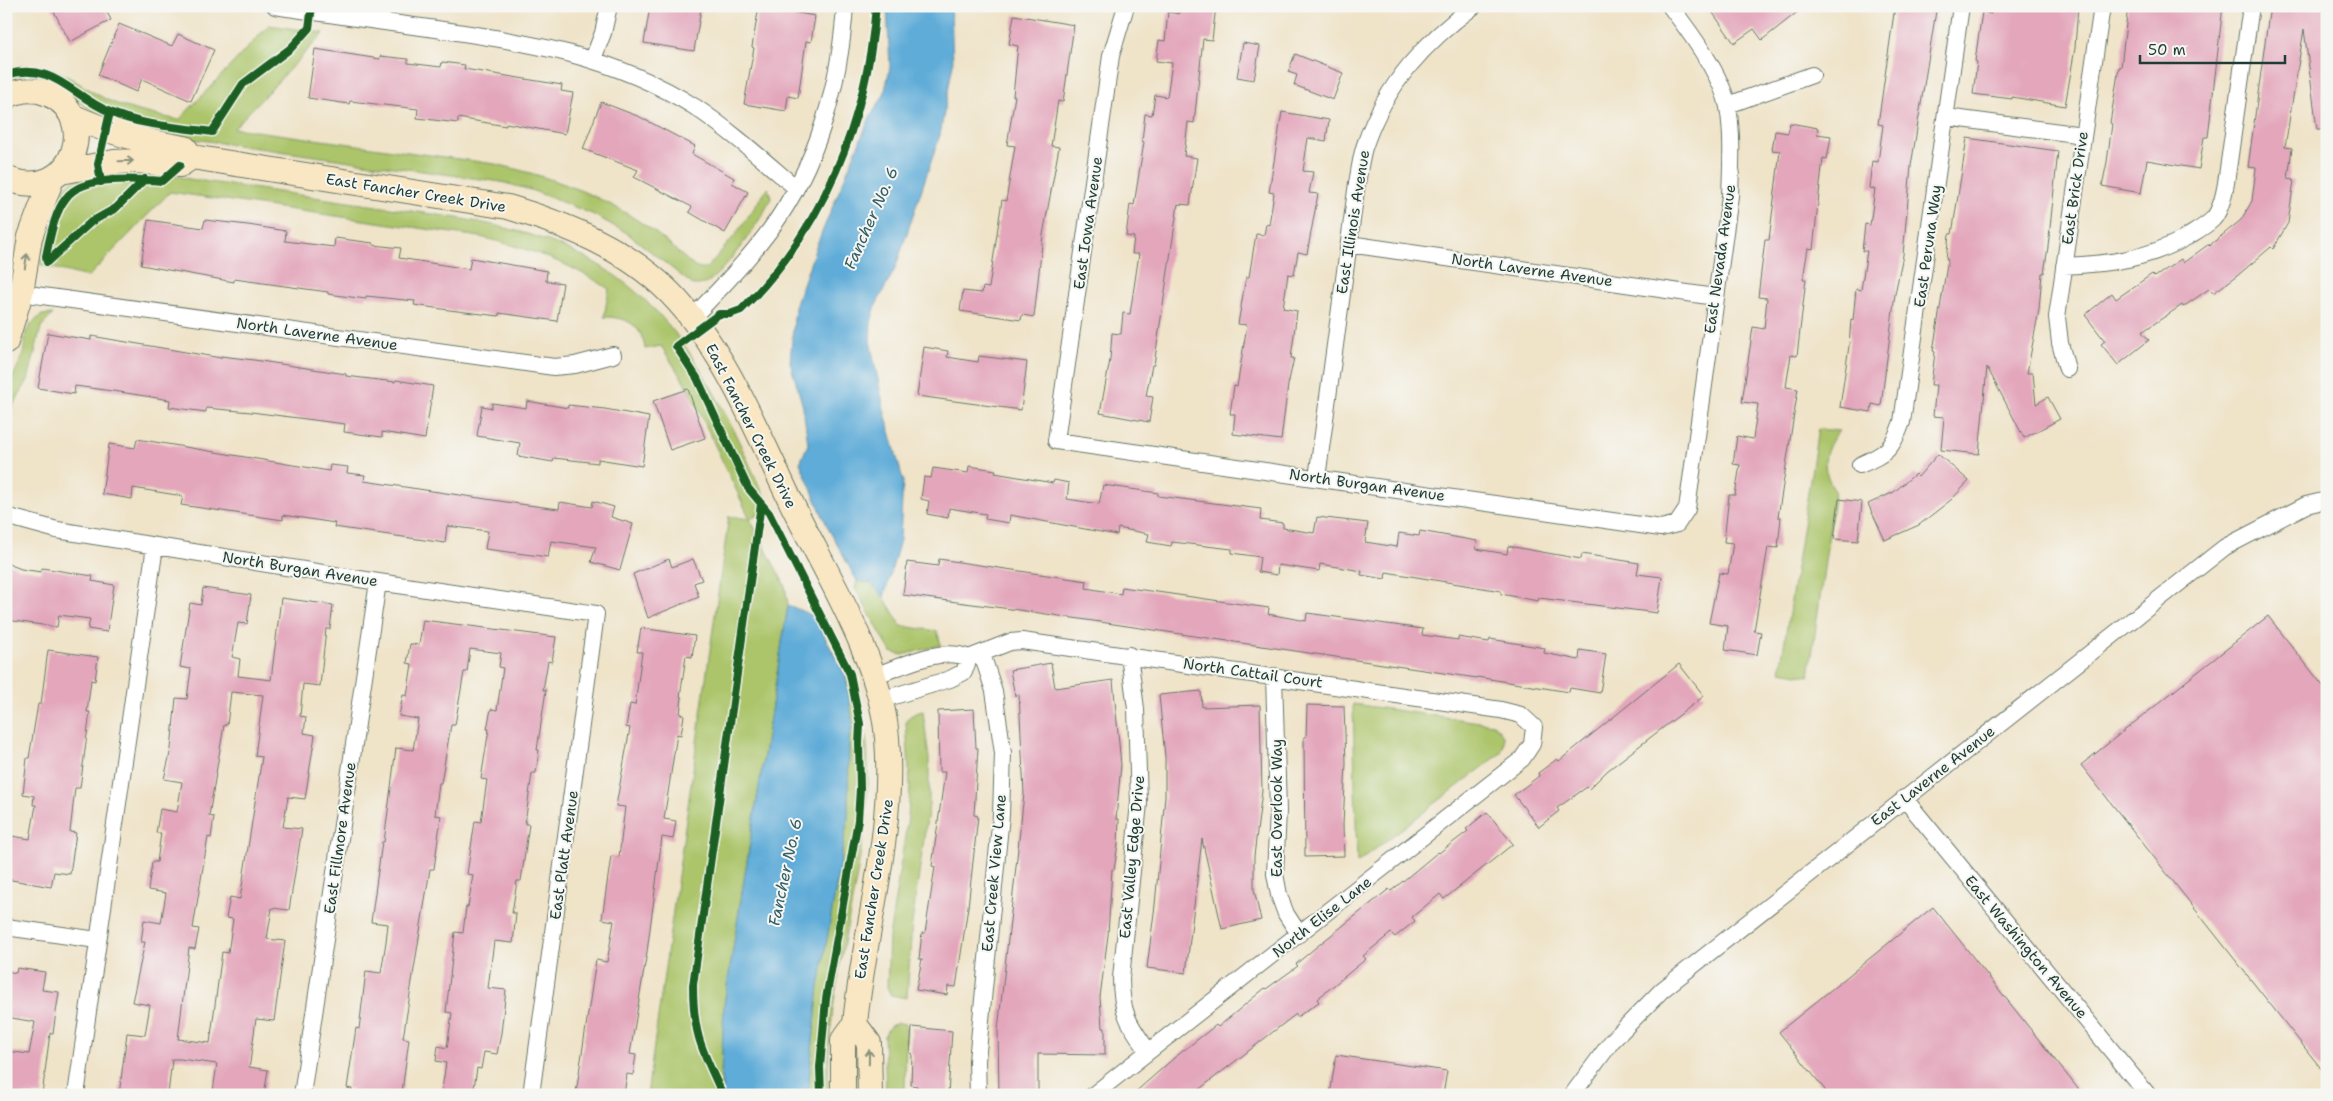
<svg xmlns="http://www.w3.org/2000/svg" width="2333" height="1101" font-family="'Shantell Sans',sans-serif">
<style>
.green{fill:#acc56b;stroke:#668150}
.water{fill:#5facd8;stroke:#3f7486}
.building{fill:#e3a6bb;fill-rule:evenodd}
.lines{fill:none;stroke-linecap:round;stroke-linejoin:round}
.street-casing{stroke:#687768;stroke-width:18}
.secondary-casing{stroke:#687768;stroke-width:26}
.street{stroke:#fff;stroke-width:16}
.secondary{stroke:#f9e7c3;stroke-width:24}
.cycleway-casing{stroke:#f6f6f2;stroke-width:11}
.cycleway{stroke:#1b5e20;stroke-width:8}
.oneway{stroke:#8c927c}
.labels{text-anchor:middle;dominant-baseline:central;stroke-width:4;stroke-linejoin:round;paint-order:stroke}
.street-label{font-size:15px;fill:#1f3d34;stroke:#f6f6f2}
.water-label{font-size:16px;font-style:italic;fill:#325e65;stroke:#f6f6f2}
</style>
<rect width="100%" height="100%" fill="#f6f6f2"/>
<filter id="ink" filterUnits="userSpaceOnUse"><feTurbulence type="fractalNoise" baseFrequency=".02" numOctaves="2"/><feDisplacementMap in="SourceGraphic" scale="10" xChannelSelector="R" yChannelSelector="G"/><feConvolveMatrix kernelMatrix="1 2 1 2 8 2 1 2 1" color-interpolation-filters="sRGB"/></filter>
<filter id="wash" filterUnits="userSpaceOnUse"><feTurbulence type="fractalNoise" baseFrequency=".0096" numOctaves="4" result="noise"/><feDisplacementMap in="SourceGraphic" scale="20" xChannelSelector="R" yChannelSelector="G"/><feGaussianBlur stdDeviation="1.12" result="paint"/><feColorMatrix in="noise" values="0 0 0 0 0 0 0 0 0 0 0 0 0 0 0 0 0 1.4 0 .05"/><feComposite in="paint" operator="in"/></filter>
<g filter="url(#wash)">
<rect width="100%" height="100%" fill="#efe3c8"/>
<path class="green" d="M269,25L324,33L234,128L495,164C547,176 598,193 643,224C662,236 678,253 696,268H707L736,234L768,188L771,198C764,217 725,271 708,282C704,285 698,285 693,285L627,233L592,214L531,190L501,182L200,140L155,137L98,115L69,95L6,86V69C55,56 72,84 112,102C133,111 156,115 179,120Z
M109,170L164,172L189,179C251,188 313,197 376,206C494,223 595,232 675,333C716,385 742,449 770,509L750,519L785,586L788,605L724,1005L721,1076L723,1095H647L729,516L750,519L687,386L661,346L645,349C642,325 627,317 604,317L609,289C568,262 527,248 480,237L170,192L88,277L41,265C40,243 52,195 71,182C81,176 98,174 109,170Z
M53,314L41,327L28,380L6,417V392L23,355L26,332L32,323L42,315Z
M1818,429L1839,431C1823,450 1820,469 1835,490L1809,676L1780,671Z
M857,581L871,583L884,597L901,626L937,631L941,645L902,655L891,652L855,588Z
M852,675C860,704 868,734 868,764C869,876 823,983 829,1095H810L809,1079L819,987L848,817L849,739L853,724L846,677Z
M1353,704L1493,724C1504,733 1507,741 1500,754L1357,863Z
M923,711L929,759V804L912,923L907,998L891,995L887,987L889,937L908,817L910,786L906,722C909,715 915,713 923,711Z
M898,1023L906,1024L905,1095H886L884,1036L890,1026Z"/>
<path class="water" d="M887,6H951L953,64L940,135L895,269L876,305L871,322L870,341L884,409L903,480L900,540L884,597L871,583L857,581L828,528L800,463L808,444L803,407L790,362L795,307L817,244L870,117L884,95L890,67Z
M788,605L814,616L846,677L853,724L849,739L848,817L819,987L809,1079L810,1095H723L721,1076L724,1005Z"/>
<g id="blocks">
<path class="building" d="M51,6H104L111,20L70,42Z
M650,6H683L701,9L694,51L644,43Z
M759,6L815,16L811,42L806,41L798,98L788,96L786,111L744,104L754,48L752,47Z
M1179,6H1216L1212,40L1203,39L1194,123L1188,122L1184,156L1197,158L1190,205L1178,204L1154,365H1152L1146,396L1153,397L1149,422L1100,413L1110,360L1112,333L1121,334L1123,313L1130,314L1139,254H1132L1134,237L1126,236L1130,204L1134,205L1144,142L1142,141L1145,114L1152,115L1155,95L1167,97L1172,63L1156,61L1159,40L1165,41L1168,12L1179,14Z
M1708,6H1805L1762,40L1754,29L1734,43Z
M1895,6L1936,11L1911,166L1903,255L1895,294L1881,406L1872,404L1871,412L1840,407L1849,346L1851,319L1853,320L1856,289L1861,290L1867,251H1862L1865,224L1870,225L1875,189L1869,188L1872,161L1878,162L1883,125L1878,124Z
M1992,6H2078L2075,48L2065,106L2012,97V99L1973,94L1977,62L1975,61L1982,12L1991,14Z
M2128,6H2223L2208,137H2204L2199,169L2147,160L2141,193L2102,186L2107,162L2112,124L2110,123L2119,67H2121Z
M2270,6H2327V129H2317L2304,29L2285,147L2292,148L2288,179L2294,180L2288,223L2273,249L2271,247L2237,276L2213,293L2209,289L2183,307L2182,305L2142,332L2149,340L2118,365L2101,344L2105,341L2085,315L2112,293L2116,299L2152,274L2155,277L2181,259L2183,263L2209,244L2210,245L2241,220L2252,201L2256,168L2248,167Z
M1014,15L1074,25L1063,102L1058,101L1051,146L1059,147L1043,235L1034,317L1022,315L1021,320L960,311L963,291L982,293L983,287L989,288L1002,200L1006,201L1015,146L1007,145L1015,96H1013L1018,46L1009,44Z
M119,24L172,46L178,34L214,50L191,101L142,79L136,92L98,75Z
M1243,43L1260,46L1254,80L1237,77Z
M315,49L380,59V56L408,59V63L441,67L442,62L465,65L464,69L562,85L561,91L573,93L565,134L506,123V126L458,118V123L417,118L418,109L350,101L349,104L308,98Z
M1295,54L1343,73L1333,100L1294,85L1297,75L1288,72Z
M601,102L640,117L695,146L692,154L734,178L732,183L748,192L725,233L689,212L692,207L634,177L638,170L583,149Z
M1282,112L1329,120L1326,141L1308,138L1303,171L1313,172L1309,193L1318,194L1307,254L1298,252L1294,275L1288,274L1283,308L1297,311L1291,358H1294L1288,385L1281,440L1233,434L1235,414H1230L1234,386L1237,387L1247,325L1238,324L1246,277H1249L1256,234L1264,235L1266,224L1269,225L1274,193L1269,192Z
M1790,123L1818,128L1817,134L1831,136L1827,159L1823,158L1813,249L1808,248L1803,279H1806L1797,356L1791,355L1786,387L1798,389L1778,517H1781L1778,548L1768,547L1754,631L1761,632L1757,655L1725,650L1728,626L1709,623L1719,573L1728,574L1733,543L1724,542L1729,495H1735L1740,465L1733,464L1737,436L1753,439L1758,404L1742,402L1753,327L1764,329L1767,298L1758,297L1765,240H1769L1780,151L1772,150L1775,131L1788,133Z
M1967,138L2058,151L2048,247L2044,273H2042L2039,310L2027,373H2033L2036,404L2048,397L2060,419L2024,438L1987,367L1979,454L1941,450L1944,417L1933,416L1936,385H1931L1935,352L1933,351L1948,259H1946L1949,234H1952Z
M148,220L203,228L205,220L248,225L286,231L285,241L334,247L335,238L373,243V245L401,248L399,258L469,269L471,258L547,271L546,281L563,283L557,321L499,313V316L449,310L414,305L415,301L366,296V299L328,294V292L234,279V282L141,265Z
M48,333L91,340V336L221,358V356L254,360L346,374V376L395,382L396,380L433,386L425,439L382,432V437L344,432L345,424L251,412L206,408V412L169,407L170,400L120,392L75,386L74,394L38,388Z
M924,347L948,351L947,357L978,362L979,356L1027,362L1021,410L917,396Z
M688,389L705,438L670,450L653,401Z
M527,401L568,408V405L605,409L649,417L642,466L598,459V463L554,458L553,462L518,456L520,443L477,436L482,406L492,408V403L526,408Z
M137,439L329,471L330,465L348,467L347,473L365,475L364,481L520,504L559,509L560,502L592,507L593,501L614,507L611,517L633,524L620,570L591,562L596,547L551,541L548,557L485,549L488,531L447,526L445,543L334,527L335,523L283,515V520L181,505L183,496L133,488L132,499L102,494L109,444L135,448Z
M1938,454L1969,481L1952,499L1919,525L1885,540L1868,504L1894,492L1915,474L1918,477Z
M969,466L996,470L995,473L1053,483L1054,480L1069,483L1067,499L1099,504L1103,485L1158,493V496L1261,509L1260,520L1283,523V528L1314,533L1317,517L1368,523L1365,542L1397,547L1399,533L1419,536L1420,531L1477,541L1476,549L1507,554L1508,546L1581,559L1582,554L1639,563L1637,574L1662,577L1657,613L1539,598L1538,601L1501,594V591L1386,572L1385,579L1361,575L1362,571L1320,564L1319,571L1278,565L1277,575L1258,572L1260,557L1232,553V549L1172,542L1171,546L1147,542L1149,534L1118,528L1117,535L1010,515L1009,523L985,519L986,514L949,508L948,518L927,514L929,501L921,499L924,477L931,478L933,468L968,473Z
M1839,499L1862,502L1858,541L1834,539Z
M669,559L672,567L693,559L702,580L694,583L699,597L648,618L633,574Z
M939,559L1087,581L1086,588L1121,594L1122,587L1269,608L1268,614L1306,621L1307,613L1423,629L1422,635L1458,640V637L1489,642L1490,639L1545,648L1544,653L1579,660L1580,650L1606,654L1600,693L1570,688L1569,692L1477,677V678L1026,611L903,595L907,562L938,566Z
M6,563L21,569L41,572L42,568L93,576L92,581L114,585L107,632L88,629L90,619L59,615L57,627L6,620Z
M203,588L251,595L247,624L238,623L232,657L240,659L238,676L271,680L281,598L333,605L330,629H326L320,686L303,684L300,716L306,717L304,733L315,735L305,799L288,797L283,827L302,829L289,910L272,908L267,939L285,941L274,1021L256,1019L250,1063L249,1067L268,1070L264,1095H236L213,1091L217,1064L180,1059H172L168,1095H119L127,1033L145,1035L150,1005L132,1002L145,942H141L144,920L161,923L166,893L148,890L152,862H157L161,833H156L160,809L177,812L182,782L164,779L171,749L176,698L187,699L191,669L180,667L190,603L201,605ZM231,692L263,695L255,756L262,757L240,899L230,897L226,918L233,919L228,953L222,952L210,1043L178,1039L189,948L195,949L199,929L193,928L208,837L211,838L214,817L209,816L224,725H227Z
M2268,616L2327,691V1076L2081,765Z
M423,620L556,637L552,662L548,661L543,690H546L537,750H539L536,773H532L525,824H529L521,881H517L512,913H516L513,943L494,941L490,972L488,988L506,990L501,1033L497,1054L484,1052L481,1069L477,1068L473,1095H441L446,1063L436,1061L438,1046L447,1048L452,1013L446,1012L455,932L463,933L466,907H468L473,875L467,874L475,821L481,822L487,780L481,779L489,729H487L491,709L497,710L503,668L499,667L501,653L470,649L467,672H464L455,725H451L441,783H439L435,815L441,816L434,869H430L403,1038L409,1039L402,1092L398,1091V1095H351L352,1089L347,1088L356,1028L359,1029L366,971L381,973L386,942L388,924L371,922L382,842H384L396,748L413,750L418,719L399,716L403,695L407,696L412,664L407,663L410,644L419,645Z
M641,628L695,636L692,657L686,656L680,697H682L680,714L684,715L681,735L677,734L664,819L676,821L673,839L662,837L647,952L630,1054L636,1055L633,1075L627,1074L624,1095H588L576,1093L596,960L607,962L614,921L602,919L611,856L619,857L625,807L616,806L630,728L626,727L630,704L635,705L642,652H637Z
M48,650L98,657L95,681L91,680L87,712H90L80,788H75L70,832L76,833L70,874L54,872L51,887L6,879V835L30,839L36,805H33L34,796L23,794L27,758H29L38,704H41Z
M1051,663L1055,688L1113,680L1121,765L1116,819H1119L1118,844L1114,870L1112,869L1108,935L1100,997L1102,1028H1105V1055L1038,1054V1095H999L998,1030L1024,794L1019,695L1015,696L1010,670Z
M1679,664L1704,696L1607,771L1589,789L1587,787L1557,808L1559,811L1539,827L1514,795L1539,776L1538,773L1557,759L1559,761Z
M1201,691L1202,707L1260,705L1262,791L1254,856V890L1261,920L1222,929L1202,839L1186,973L1147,968L1155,905L1165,796V757L1159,695Z
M1307,705L1344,706L1346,763L1343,825L1344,856L1305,857L1304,737H1306Z
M974,709L976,748H978L974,815L978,816L968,907L956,987L948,986L947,995L916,990L922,959H919L922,933H925L935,867L932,866L945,772H939L938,711Z
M1487,812L1513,844L1444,899L1440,894L1412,917L1415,921L1395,937L1391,933L1363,956L1366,959L1317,999L1319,1002L1297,1017L1296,1014L1192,1095H1132L1174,1058L1216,1025L1218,1027L1265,988L1266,989L1298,966L1296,964L1315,948L1389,889L1391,891L1438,852L1439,853L1468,831L1466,829Z
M1933,907L2083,1095H1829L1779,1032Z
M17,968L45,972L42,990L59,992L53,1033H50L42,1095H6V1051L29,1054L35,1022L6,1017V971L16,973Z
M912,1027L952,1031L948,1095H918L917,1086L911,1085L912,1054L910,1053Z
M1336,1055L1447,1071L1443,1095H1330Z"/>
</g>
</g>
<g filter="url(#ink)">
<use href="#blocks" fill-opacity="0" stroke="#687768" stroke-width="1"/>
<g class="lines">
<defs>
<path id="street" d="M275,6C329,14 382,22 436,29C529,42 614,56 695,107C731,131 763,160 796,188
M1126,6L1111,56L1056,441L1661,528L1677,524L1687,509L1730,196C1731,166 1733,136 1728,107C1722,75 1690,32 1670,6
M593,59L603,33L609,6
M1728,105L1812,75
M1946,117L2083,135
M1349,244L1715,297
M2064,266C2109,264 2148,259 2187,237C2195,232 2206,226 2213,219C2221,210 2224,195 2226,183L2251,6
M21,293L554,367L575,365L613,355
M692,318C719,290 746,262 770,230C817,166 840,85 845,6
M2067,369L2060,343L2057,317L2102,6
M1860,465C1887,453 1892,450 1902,422L1961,6
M1317,478L1357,183C1360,169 1361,154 1366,142C1387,83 1425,42 1474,6
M6,516L57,530L378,582L596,614L531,1095
M1129,655L1136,709L1139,803L1121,978C1121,1013 1129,1024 1148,1051
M874,676C903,666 940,646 969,658L1010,642L1022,641L1501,710L1521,715L1534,727L1532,744L1522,759L1093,1095
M1274,676L1278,811L1275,874L1279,895L1286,914L1299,934
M881,700L950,679L964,672L969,658
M1904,798L2148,1095
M6,927L97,940
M76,1095L155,546
M302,1095L378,582
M978,1095L977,1061L1001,815L1003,753L994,691L982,654
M1572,1095L1612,1041L1662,990L2225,547L2306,505L2327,500"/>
<path id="secondary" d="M6,97C16,91 28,89 39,91C105,107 75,208 6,178
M72,116C109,133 145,142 185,148L192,157
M61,172L114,162L137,161L180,165L192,157L508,207C568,225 625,248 670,293C726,350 759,437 794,508C828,577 881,661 887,738C895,835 864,929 855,1024
M6,342L21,293L30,237L52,178
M855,1024L869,1043L870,1095
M843,1095V1040L855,1024"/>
</defs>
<use href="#street" class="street-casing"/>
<use href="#secondary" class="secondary-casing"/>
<use href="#street" class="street"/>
<use href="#secondary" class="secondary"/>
<defs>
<path id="cycleway" d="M6,75C54,61 71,96 110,112C141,126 179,127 212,132L243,84L291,48L309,28L312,6
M101,182L98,164L110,112
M47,262L46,256C50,238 54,213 66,198C82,175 137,179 162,181L180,165
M47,262L91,222L116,208L145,179
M723,1095C702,1050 693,1035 693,985L761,504
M821,1095L820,1067L826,999L858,820L860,788L859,743L860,724L850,674L769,513L748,488L697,378L676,346L719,314H730L741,310C824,229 867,120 876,6"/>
</defs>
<use href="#cycleway" class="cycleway-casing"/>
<use href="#cycleway" class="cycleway"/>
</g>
<defs><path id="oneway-shaft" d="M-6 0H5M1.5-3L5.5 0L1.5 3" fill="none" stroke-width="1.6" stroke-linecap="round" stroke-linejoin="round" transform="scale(1.25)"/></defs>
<g class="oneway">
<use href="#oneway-shaft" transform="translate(126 161) rotate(-2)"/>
<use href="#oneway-shaft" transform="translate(26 261) rotate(-81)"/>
<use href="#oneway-shaft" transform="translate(869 1057) rotate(-89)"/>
</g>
</g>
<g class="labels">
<g class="street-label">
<text transform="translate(2075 188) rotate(-82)">East Brick Drive</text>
<text transform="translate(416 193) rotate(9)">East Fancher Creek Drive</text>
<text transform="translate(1353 222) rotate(-81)">East Illinois Avenue</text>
<text transform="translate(1088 223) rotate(-82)">East Iowa Avenue</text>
<text transform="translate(1928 246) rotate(-82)">East Peruna Way</text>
<text transform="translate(1720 259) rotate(-82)">East Nevada Avenue</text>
<text transform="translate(1532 270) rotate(8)">North Laverne Avenue</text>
<text transform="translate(317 334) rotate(8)">North Laverne Avenue</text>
<text transform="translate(751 426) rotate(63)">East Fancher Creek Drive</text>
<text transform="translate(1367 485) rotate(8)">North Burgan Avenue</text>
<text transform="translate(300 569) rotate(9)">North Burgan Avenue</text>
<text transform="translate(1253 673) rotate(8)">North Cattail Court</text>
<text transform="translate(1933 776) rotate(-38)">East Laverne Avenue</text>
<text transform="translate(1277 808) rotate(-90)">East Overlook Way</text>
<text transform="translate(340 838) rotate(-82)">East Fillmore Avenue</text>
<text transform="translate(564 855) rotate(-82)">East Platt Avenue</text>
<text transform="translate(1132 857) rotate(-85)">East Valley Edge Drive</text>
<text transform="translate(994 873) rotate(-85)">East Creek View Lane</text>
<text transform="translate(874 889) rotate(-81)">East Fancher Creek Drive</text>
<text transform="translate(1322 917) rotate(-38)">North Elise Lane</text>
<text transform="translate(2026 947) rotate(50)">East Washington Avenue</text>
</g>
<g class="water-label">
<text transform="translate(871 218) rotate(-66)">Fancher No. 6</text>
<text transform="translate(785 872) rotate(-78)">Fancher No. 6</text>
</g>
</g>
<rect width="2333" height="1101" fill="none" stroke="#f6f6f2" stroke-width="25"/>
<path d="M2140 55v8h145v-8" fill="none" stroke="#1f3d34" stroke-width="2.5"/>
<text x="2148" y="55" font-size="15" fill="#1f3d34" stroke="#f6f6f2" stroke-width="4" paint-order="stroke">50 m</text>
</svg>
